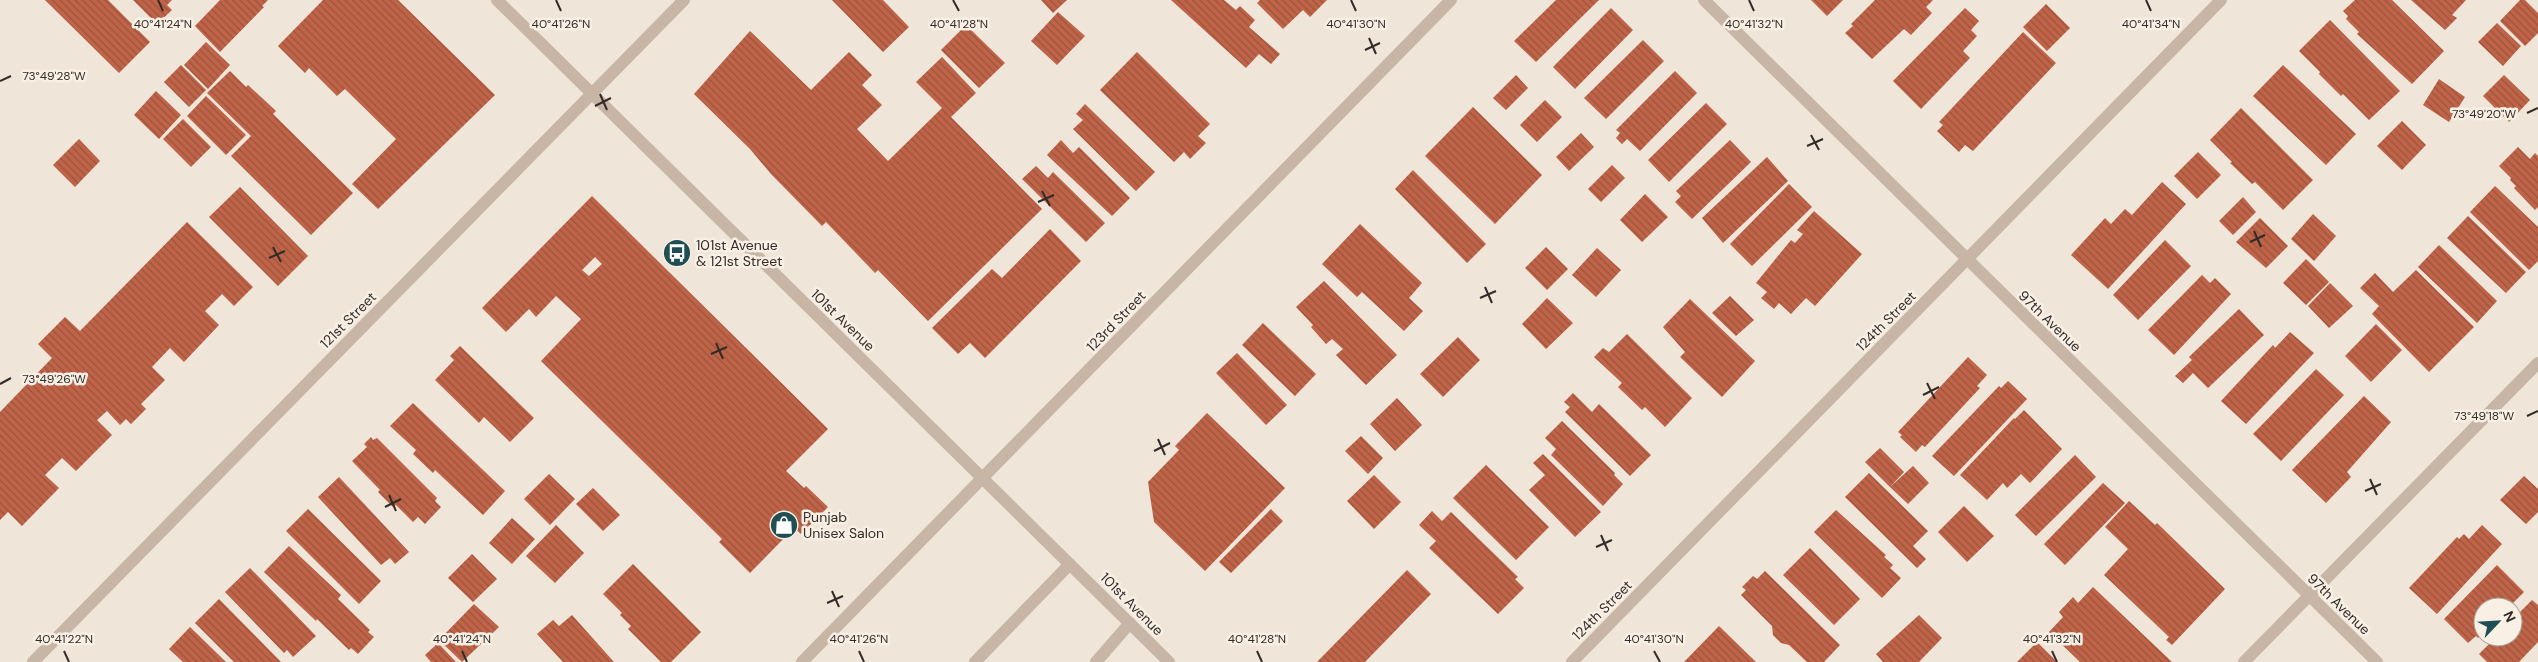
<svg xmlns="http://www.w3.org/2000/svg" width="2538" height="662" font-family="'DM Sans',sans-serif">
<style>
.building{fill:url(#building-back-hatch);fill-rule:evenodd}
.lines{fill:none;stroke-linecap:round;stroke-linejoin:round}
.minor{stroke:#c7b5a6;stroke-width:12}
.ticks{fill:none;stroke:#332b27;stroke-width:2}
.labels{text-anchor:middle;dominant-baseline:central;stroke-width:5;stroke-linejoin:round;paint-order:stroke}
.poi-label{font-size:14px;fill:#332b27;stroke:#f8efe5;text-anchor:start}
.street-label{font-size:14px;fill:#332b27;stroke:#f8efe5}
.ticks-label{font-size:12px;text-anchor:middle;fill:#332b27;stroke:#f8efe5;stroke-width:5;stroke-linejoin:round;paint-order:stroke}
</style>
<defs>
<pattern id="building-back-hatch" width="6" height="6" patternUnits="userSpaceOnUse" patternTransform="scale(1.25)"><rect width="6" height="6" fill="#bf6448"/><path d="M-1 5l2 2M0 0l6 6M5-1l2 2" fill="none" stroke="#9c533c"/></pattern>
</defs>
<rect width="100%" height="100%" fill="#f0e5d9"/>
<path class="building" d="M45,0H108L150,42L119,73Z
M133,0H172L167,5L172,10L157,24Z
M220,0H268L262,6L264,7L220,52L195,26Z
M323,0H398L495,95L378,209L352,184L396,139L345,89L337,96L309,68L305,73L278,46Z
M832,0H883L909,27L883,52Z
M1041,0H1067L1053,13Z
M1171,0H1224L1236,10L1240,6L1255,20L1249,27L1280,54L1271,64L1259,54L1246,68Z
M1260,0H1327L1310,17L1303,10L1283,29L1257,3Z
M1556,0H1599L1536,62L1514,41Z
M1811,0H1843L1827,16Z
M1875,0H1933L1926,7L1932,13L1911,35L1904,29L1872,59L1845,33L1853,26L1851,24Z
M2355,0H2392L2444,51L2412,84L2357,34L2359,32L2346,19L2348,16L2343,11Z
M2411,0H2466L2452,15L2457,18L2445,30Z
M2520,0H2525L2538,13V33L2525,46L2500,21Z
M2046,4L2070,28L2047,51L2023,27Z
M1611,8L1633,30L1575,89L1553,67Z
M1965,8L1979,21L1971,30L1977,36L1963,51L1970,58L1921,109L1893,81Z
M1058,12L1085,36L1057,65L1031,41Z
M2330,20L2400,91L2369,120L2343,94L2341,96L2319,74L2320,72L2299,51Z
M2497,23L2521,46L2503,66L2478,42Z
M966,25L1005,63L979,88L941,50Z
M750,31L811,90L849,52L872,75L862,85L882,105L857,129L888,161L942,108L916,82L942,57L976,93L951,117L1042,209L928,321L878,270L875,273L826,222L822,226L771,174L750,149L694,94Z
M2023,32L2056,63L1973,151L1965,145L1959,152L1937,131L1943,125L1939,122Z
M1643,40L1664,61L1606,119L1584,98Z
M206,42L230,65L208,89L184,65Z
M1137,52L1210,124L1198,136L1206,143L1190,159L1184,152L1174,162L1100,90Z
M181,65L206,90L189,107L164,82Z
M2283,65L2356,134L2326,165L2253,96Z
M230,71L246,87L248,85L276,111L273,114L353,193L311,235L231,156L251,136L207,93Z
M1675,71L1697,93L1640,151L1627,139L1622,144L1616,138L1620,133L1616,130Z
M1516,75L1528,88L1506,110L1493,98Z
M2504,75L2530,100L2509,122L2483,96Z
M2439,79L2465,97L2449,122L2423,105Z
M156,91L181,115L159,139L134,115Z
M206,96L246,135L226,155L187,116Z
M1545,100L1562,117L1537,142L1520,125Z
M1706,103L1727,124L1669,182L1648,160Z
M1085,104L1155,172L1136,191L1073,129L1083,120L1076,114Z
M1473,107L1542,175L1495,224L1425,156Z
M2241,108L2313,180L2283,210L2255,182L2252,184L2230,163L2232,162L2210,140Z
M183,119L211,147L191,167L163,139Z
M2402,121L2426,145L2402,170L2377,146Z
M1581,133L1594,147L1569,171L1556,157Z
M79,139L100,161L75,187L53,165Z
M1061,140L1073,153L1079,147L1130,198L1112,216L1047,155Z
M1730,140L1751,162L1692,219L1675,202L1681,196L1676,191Z
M2518,147L2530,159L2535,153L2538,156V207L2535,210L2514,188L2516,186L2510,180L2511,178L2499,166Z
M2198,152L2221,175L2197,199L2174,176Z
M1767,157L1788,181L1723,243L1702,218Z
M1612,165L1625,178L1601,202L1588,189Z
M1036,166L1048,178L1053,172L1105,223L1086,242L1022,179Z
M1413,170L1486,244L1467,263L1395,189Z
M2162,182L2186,204L2108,289L2071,255L2105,218L2111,224L2125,209L2132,215Z
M1789,184L1812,207L1752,266L1730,244Z
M2495,186L2538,227V261L2529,270L2470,212Z
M240,187L308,256L278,286L209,217Z
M1645,194L1668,217L1642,242L1620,220Z
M592,196L828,429L786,471L804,488L806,486L828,507L801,534L794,528L750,573L719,542L722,539L721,538L541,361L581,319L556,296L536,317L529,309L506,332L482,308ZM595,257L602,264L589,276L582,270Z
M2243,197L2256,212L2233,235L2219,221Z
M1814,211L1862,254L1815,306L1806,298L1791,314L1779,303L1774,309L1761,298L1767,292L1756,283L1791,240L1795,243L1803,234L1797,230Z
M2313,214L2336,236L2314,261L2291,239Z
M2468,216L2526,272L2506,293L2447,238Z
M2260,218L2288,246L2266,268L2236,242Z
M187,222L253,287L234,306L222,294L205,311L219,325L184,362L170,348L152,367L165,380L141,404L146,409L131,424L126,419L120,425L107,411L97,420L112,435L76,471L62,458L45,475L59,488L22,526L8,512L0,520V412L52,358L38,344L65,317L80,331Z
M1360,224L1422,283L1409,298L1423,311L1404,331L1362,292L1357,297L1322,264Z
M1050,229L1081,261L985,358L970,343L958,354L932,328L992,269L1002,278Z
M2165,240L2191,266L2138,320L2113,295Z
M2439,245L2497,301L2477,323L2418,267Z
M1546,247L1568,269L1547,290L1525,268Z
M1597,248L1621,270L1596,297L1572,275Z
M2306,259L2329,282L2306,305L2283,283Z
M2416,270L2474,327L2429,372L2372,314L2379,306L2360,288L2375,273L2393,292Z
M2202,275L2210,283L2215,278L2231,294L2174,355L2148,330Z
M1324,281L1397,355L1366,385L1336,355L1343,349L1332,339L1326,344L1311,327L1313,325L1296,307Z
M2330,283L2353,306L2329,328L2308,306Z
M1730,296L1754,320L1736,336L1712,313Z
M1547,298L1573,323L1546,349L1522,324Z
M1690,299L1755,361L1722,397L1680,357L1685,352L1663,327Z
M2239,309L2264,335L2208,388L2193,373L2183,383L2175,376L2192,360L2189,357Z
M1263,323L1316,374L1295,396L1242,345Z
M2376,324L2402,350L2371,382L2345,356Z
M2290,332L2314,353L2246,424L2221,401L2273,345L2275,348Z
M1627,334L1692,398L1665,427L1645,407L1642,410L1618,387L1622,383L1594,357L1603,348L1609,352Z
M1458,337L1480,360L1443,397L1420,374Z
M460,346L534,418L510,442L484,417L479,423L435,380L454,360L450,356Z
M1237,353L1287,405L1266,425L1216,373Z
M1968,357L1987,375L1977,386L1980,388L1925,447L1922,445L1916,452L1900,437L1902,435L1898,432Z
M2316,369L2344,395L2281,461L2253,434Z
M2008,381L2027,399L1954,476L1932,456L1999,386L2001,388Z
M1573,393L1592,412L1599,404L1651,455L1630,476L1565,412L1570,407L1564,402Z
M2364,396L2391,422L2347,472L2351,477L2326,503L2292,470Z
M1397,398L1422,425L1395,451L1370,424Z
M413,403L505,491L483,515L435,470L433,473L413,454L416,450L390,426Z
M2024,410L2062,449L2030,483L2021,474L2007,488L2003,483L1987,500L1960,475L2014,418L2015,419Z
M1207,413L1285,488L1205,571L1154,522L1148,482L1179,450L1175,446Z
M1562,421L1615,473L1614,475L1623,484L1603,506L1551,455L1556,449L1545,438Z
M1361,436L1383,458L1368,474L1345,451Z
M371,437L373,440L377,438L437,498L435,501L441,507L425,524L418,517L413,522L396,505L393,507L378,492L380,490L352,461L367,447L364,444Z
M1880,448L1904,472L1890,487L1865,462Z
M1543,454L1601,512L1575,537L1529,490L1545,475L1533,463Z
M2075,455L2096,477L2036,536L2015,515Z
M1486,465L1549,527L1516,560L1453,498Z
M1913,466L1929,483L1908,504L1890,487Z
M1869,473L1928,531L1913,546L1926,559L1917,568L1845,497Z
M549,474L575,499L550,525L524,499Z
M1374,475L1401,502L1374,529L1347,501Z
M2524,476L2538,489V512L2526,524L2500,500Z
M339,477L409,552L395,564L390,558L381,565L318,497Z
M2103,483L2125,503L2065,565L2044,544Z
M593,488L620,515L603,531L576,504Z
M2129,501L2155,525L2157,523L2225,589L2172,645L2166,640L2169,637L2104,575L2128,549L2105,527Z
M1964,506L1994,536L1967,562L1938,532Z
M308,509L381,581L359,604L286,531Z
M1271,509L1283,521L1231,573L1219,562Z
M1836,510L1886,555L1884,557L1893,565L1890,568L1901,578L1882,598L1814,532Z
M1432,511L1442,521L1451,512L1518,577L1515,579L1524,588L1498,614L1429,548L1436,541L1419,525Z
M512,518L535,539L512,564L489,543Z
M556,525L584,553L555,583L526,556Z
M2482,525L2502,544L2437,614L2409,588L2457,537L2459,539L2464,534L2469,539Z
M289,546L341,595L338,599L370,630L368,632L374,637L358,654L351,648L349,650L317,619L316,621L264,572Z
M1810,548L1860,599L1834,625L1783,575Z
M472,554L497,579L473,602L448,578Z
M633,564L701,632L671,662H661L628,629L631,626L620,615L622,613L603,594Z
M2497,565L2524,592L2509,607H2483V633L2478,638L2476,636L2468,643L2444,619Z
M250,568L316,636L293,657L287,650L284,653L225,592Z
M1407,570L1431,594L1365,662H1317Z
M1765,571L1840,645L1824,662H1807L1789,645L1781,643L1773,635L1772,626L1741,595L1746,590L1742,587L1753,576L1757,579Z
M2093,587L2172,662H2080L2049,632L2063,617L2059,612L2073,597L2078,603Z
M219,599L281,662H234L195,623Z
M2532,600L2538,605V642L2519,662H2487L2479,654L2496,637H2513V619Z
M474,604L499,627L462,662L439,640Z
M572,615L614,662H563L537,634L553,620L559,626Z
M1919,615L1942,638L1919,662H1883L1876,654Z
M1719,626L1756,662H1684Z
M190,627L226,662H183L169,649Z
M2037,642L2057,662H2017Z
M438,643L456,662H431L425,655Z"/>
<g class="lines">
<path class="minor" d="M497,0L1169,662
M1704,0L2377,662
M33,662L684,0
M802,662L1451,0
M975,662L1070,564
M1096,662L1130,623
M1572,662L2221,0
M2244,662L2538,363"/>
</g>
<path class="ticks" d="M158,0L163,11M556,0L561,11M953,0L959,11M1351,0L1356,11M1749,0L1754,11M2146,0L2151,11M1369,38L1376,54M1365,50L1380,43M0,81L11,76M600,94L607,110M595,106L611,98M2527,113L2538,108M1811,135L1819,150M1807,146L1823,139M1042,191L1050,206M1038,202L1054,195M2254,231L2261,247M2250,242L2265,235M273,247L281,262M269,258L285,251M1485,287L1492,303M1480,298L1496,291M716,343L723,359M711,354L727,347M1927,383L1935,399M0,384L11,378M1923,395L1939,387M2527,416L2538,411M1158,439L1165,455M1154,451L1170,443M2370,479L2377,495M2365,491L2381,484M389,495L396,511M385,507L401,499M1601,535L1608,551M1596,547L1612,540M832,591L839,607M827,603L843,596M64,651L69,662M462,651L467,662M859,651L864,662M1257,651L1262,662M1654,651L1660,662M2052,651L2057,662"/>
<defs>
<symbol id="bus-disc" viewBox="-11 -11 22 22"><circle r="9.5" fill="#1f4f52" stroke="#f8efe5"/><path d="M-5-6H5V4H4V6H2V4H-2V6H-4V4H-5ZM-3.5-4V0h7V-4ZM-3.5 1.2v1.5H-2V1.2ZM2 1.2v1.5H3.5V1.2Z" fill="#fff"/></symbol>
<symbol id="shop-disc" viewBox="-11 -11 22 22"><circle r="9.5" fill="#1f4f52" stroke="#f8efe5"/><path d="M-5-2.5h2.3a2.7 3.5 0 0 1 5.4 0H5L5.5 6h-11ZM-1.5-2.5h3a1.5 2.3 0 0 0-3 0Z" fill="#fff"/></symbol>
</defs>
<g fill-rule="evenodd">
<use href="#bus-disc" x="661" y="237" width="32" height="32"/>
<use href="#shop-disc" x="768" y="509" width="32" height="32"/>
</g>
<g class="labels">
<g class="poi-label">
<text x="696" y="245">101st Avenue<tspan x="696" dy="16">&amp; 121st Street</tspan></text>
<text x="803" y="517">Punjab<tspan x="803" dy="16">Unisex Salon</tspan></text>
</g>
<g class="street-label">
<text transform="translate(348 320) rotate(-45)">121st Street</text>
<text transform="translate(843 320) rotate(44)">101st Avenue</text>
<text transform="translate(1116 321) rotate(-46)">123rd Street</text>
<text transform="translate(1886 321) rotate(-45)">124th Street</text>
<text transform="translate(2050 321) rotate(44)">97th Avenue</text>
<text transform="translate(1132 604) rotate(45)">101st Avenue</text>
<text transform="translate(2339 604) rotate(44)">97th Avenue</text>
<text transform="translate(1602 610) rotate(-45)">124th Street</text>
</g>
</g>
<g class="ticks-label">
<text x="163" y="28">40°41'24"N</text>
<text x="561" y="28">40°41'26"N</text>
<text x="959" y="28">40°41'28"N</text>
<text x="1356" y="28">40°41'30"N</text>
<text x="1754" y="28">40°41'32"N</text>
<text x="2151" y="28">40°41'34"N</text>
<text x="54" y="80">73°49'28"W</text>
<text x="2484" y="118">73°49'20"W</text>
<text x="54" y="383">73°49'26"W</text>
<text x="2484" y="420">73°49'18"W</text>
<text x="64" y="643">40°41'22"N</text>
<text x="462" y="643">40°41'24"N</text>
<text x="859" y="643">40°41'26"N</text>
<text x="1257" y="643">40°41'28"N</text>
<text x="1654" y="643">40°41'30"N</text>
<text x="2052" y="643">40°41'32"N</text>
</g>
<g transform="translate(2498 622) rotate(65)"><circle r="24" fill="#f8efe5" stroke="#a9a199"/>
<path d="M0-4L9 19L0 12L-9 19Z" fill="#1f4f52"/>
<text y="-8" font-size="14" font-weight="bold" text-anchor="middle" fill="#332b27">N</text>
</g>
</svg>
